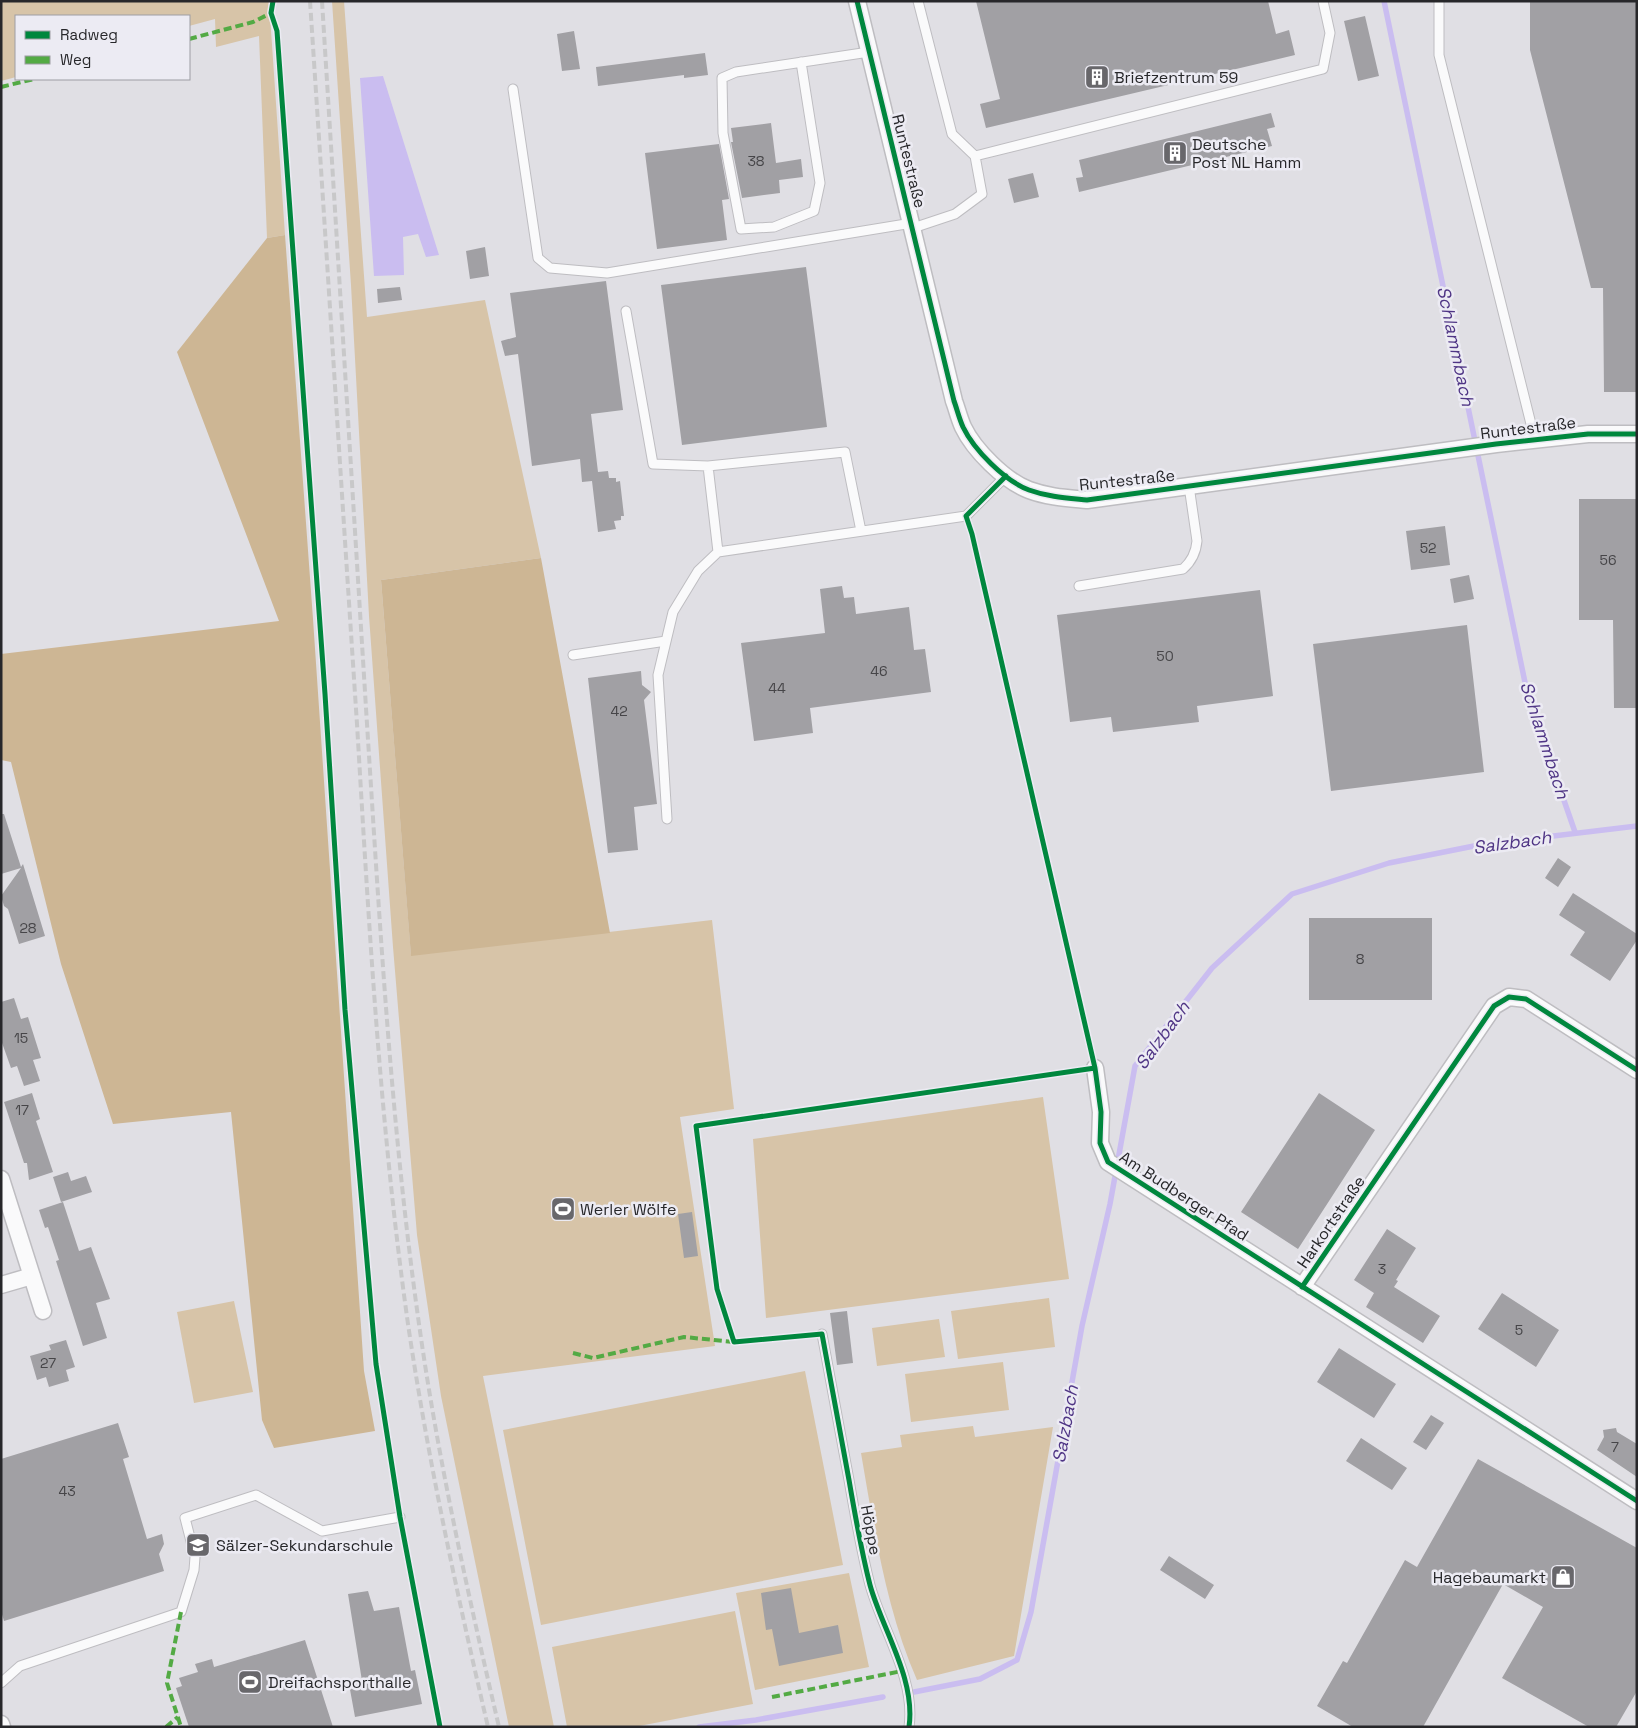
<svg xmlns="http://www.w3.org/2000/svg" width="1638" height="1728" font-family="'Space Grotesk',sans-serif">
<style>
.green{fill:#d7c4a8}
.forest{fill:#cdb694}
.water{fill:#cabdf0}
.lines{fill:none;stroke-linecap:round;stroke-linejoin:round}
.stream{stroke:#cabdf0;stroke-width:5.5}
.building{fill:#a1a0a4}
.lane-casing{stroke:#bebdc1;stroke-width:11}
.street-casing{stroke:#bebdc1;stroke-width:19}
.lane{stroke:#fafafb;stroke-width:9}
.street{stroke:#fafafb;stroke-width:16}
.rail{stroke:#c8c8c9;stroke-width:4;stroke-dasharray:8 4;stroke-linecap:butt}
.quiet{stroke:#53aa44;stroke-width:4;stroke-dasharray:8 4;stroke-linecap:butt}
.cycleway-casing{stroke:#ecebf3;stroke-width:8}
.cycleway{stroke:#00873e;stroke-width:5}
.labels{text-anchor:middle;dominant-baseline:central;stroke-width:5;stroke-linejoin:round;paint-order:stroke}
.number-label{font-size:14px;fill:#464548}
.poi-label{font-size:16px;fill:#27272a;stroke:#ecebf3;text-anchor:start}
.street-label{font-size:16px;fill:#27272a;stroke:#ecebf3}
.water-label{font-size:18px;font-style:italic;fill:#4f3585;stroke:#ecebf3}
</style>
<rect width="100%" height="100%" fill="#e0dfe4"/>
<path class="green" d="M1,1H269L285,235L267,238L259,36L216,47L215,19L189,26V16H16V77L1,81Z
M332,1H344L367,317L485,300L541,558L381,580L411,955L712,920L734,1109L680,1117L715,1346L483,1376L554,1727H509L441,1396L417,1235L393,947L369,616L351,285Z
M1043,1097L1069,1279L766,1318L753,1139Z
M1049,1298L1055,1347L958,1359L951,1311Z
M234,1301L253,1392L194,1403L177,1312Z
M939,1319L945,1357L877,1366L872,1328Z
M1003,1362L1009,1410L911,1422L905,1374Z
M805,1371L843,1565L541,1625L503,1430Z
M973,1426L975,1437L1053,1427L1014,1656L917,1680C886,1610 874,1528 861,1453L902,1447L900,1435Z
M849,1573L869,1667L755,1690L736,1593Z
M735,1611L753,1704L634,1727H567L552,1647Z"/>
<path class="forest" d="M285,235L313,619L364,1371L375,1431L274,1448L262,1420L231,1112L113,1124L61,964L11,762L1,760V654L279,621L177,352L267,238Z
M541,558L610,933L411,956L381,580Z"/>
<path class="water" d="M383,76L439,255L426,257L418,234L403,237L404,275L374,276L360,78Z"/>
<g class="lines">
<path class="stream" d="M1384,1L1528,697L1575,832
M914,1692L980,1679L1017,1660L1031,1612L1082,1326L1110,1204L1135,1066L1212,968L1292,894L1389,863L1479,845L1637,826
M699,1727L756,1720L883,1697"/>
</g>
<path class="building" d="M976,1H1268L1276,34L1289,30L1295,55L986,128L980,104L1000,99Z
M1530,1H1637V392H1604L1603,288H1591L1530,50Z
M1365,16L1379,76L1358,81L1344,21Z
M574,31L580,69L562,71L557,34Z
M705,53L708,75L684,78V75L598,86L596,67Z
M1271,113L1275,127L1267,129L1272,146L1079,192L1076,178L1083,177L1079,160Z
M771,123L776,163L801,159L803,177L779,180L780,193L742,198L731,142H733L731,128Z
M719,144L729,199L722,200L727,240L657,249L645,153Z
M1033,173L1039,197L1014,203L1008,179Z
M485,247L489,276L470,279L466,251Z
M806,267L827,427L682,445L661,285Z
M606,281L623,410L591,414L598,472L608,471L609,478H616V482L620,481L624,516H621V520L614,521L616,529L598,532L592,481L582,482L580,459L532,466L518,354L505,356L501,341L516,337L510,293Z
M400,287L402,300L378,303L377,289Z
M1579,499H1637V708H1614L1613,620H1579Z
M1445,526L1450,565L1411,570L1406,531Z
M1469,575L1474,599L1454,603L1450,579Z
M842,586L844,598L854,597L856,614L909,607L914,650L925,649L931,692L810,708L813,733L754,741L741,643L825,633L820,589Z
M1260,590L1273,696L1197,706L1199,722L1113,732L1111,717L1070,722L1057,615Z
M1467,625L1484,772L1331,791L1313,644Z
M641,671L642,685L651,692L644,700L657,804L634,807L638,850L608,853L588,678Z
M1,814H4L21,867L23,864L45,936L19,944L8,909L4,906L1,896L21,868L1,874Z
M1558,858L1571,867L1558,887L1545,878Z
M1573,893L1637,934V940L1610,981L1570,955L1585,932L1559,915Z
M1309,918H1432V1000H1309Z
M14,998L21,1019L28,1017L41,1058L33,1060L40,1081L24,1086L17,1066L11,1068L1,1040V1002Z
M32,1093L40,1119L36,1121L53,1172L29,1180L27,1163H24L4,1102Z
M1319,1093L1375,1130L1298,1249L1241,1212Z
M68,1172L71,1181L86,1176L92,1192L61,1202L53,1177Z
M63,1202L79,1251L91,1247L110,1299L96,1303L107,1338L83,1346L56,1261L59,1260L48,1227L45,1228L39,1210Z
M692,1212L698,1256L684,1258L678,1214Z
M1387,1229L1416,1248L1396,1280L1398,1281L1394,1287L1440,1316L1423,1343L1366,1307L1374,1293L1354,1280Z
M1502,1293L1559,1330L1536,1367L1478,1329Z
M847,1311L853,1363L837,1365L830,1313Z
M66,1340L75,1367L66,1370L69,1381L49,1387L46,1377L37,1380L30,1356L51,1350L49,1345Z
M1339,1348L1396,1384L1374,1418L1317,1382Z
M1431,1415L1444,1423L1426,1450L1413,1442Z
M118,1423L129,1457L123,1459L147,1539L162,1534L164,1544L159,1554L164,1571L4,1621L1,1611V1459Z
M1616,1428L1617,1432L1637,1444V1477L1597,1450L1604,1437L1603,1430Z
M1361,1438L1407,1468L1392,1490L1346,1461Z
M1478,1459L1637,1548V1691L1616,1727H1589L1502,1678L1543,1607L1503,1584L1423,1727H1353L1317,1706L1343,1661L1347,1663L1405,1560L1417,1567Z
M1169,1556L1214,1585L1205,1599L1160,1570Z
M791,1588L799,1633L838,1625L843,1653L779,1666L772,1629L766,1630L761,1593Z
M368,1591L374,1611L399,1607L411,1671L415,1670L422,1704L355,1717L349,1684L362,1681L348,1594Z
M305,1640L333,1727H189L176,1688L182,1686L179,1678L198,1672L195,1664L212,1659L214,1667Z"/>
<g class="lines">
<defs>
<path id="lane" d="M1439,1V55L1535,440
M801,62L820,183L814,211L774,227L741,229L723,133L722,78L736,72L869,52
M513,89L538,258L550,268L607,273L912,223
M975,156L1323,69L1330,33L1323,1
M913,228L955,214L982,194L975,156L952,134L918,1
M626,311L653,464L708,466
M718,552L708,466L845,452L861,531
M1079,586L1183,569C1192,561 1196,553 1197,541L1189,486
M573,655L666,641
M667,819L658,675L673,612L698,571L718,552L966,516L1006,476
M822,1334C831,1382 840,1431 849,1480C855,1515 861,1550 870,1585C882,1629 916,1679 909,1727
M1,1683L20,1666L181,1612L194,1570L195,1557L185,1518L256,1495L322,1531L400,1517"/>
<path id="street" d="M857,1L954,401C957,409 959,418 963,427C974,450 1005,481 1029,490C1048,497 1067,498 1087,500L1496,444L1588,434H1637
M1095,1068L1101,1112L1100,1143L1108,1162L1637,1501
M1,1179L43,1311
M1,1285L32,1276
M1302,1287L1494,1006L1509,997L1526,999L1637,1070
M1,1724L2,1727"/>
</defs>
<use href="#lane" class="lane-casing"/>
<use href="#street" class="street-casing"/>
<use href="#lane" class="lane"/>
<use href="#street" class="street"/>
<path class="rail" d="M310,1C326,242 341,483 357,724C369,925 380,1126 408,1324C428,1460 457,1594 488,1727
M322,1C337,242 352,483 367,724C380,925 391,1126 419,1324C438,1460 468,1594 499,1727"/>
<path class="quiet" d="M189,39L253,22L271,13
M1,87L34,79
M573,1353L593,1358L684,1337L734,1342
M181,1612L167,1683L181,1727
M772,1697L902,1671
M166,1727L178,1717"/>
<defs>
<path id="cycleway" d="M273,1L271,13L277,31L325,694L345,1010L376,1364L400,1517L440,1727
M857,1L954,401C957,409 959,418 963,427C974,450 1005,481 1029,490C1048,497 1067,498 1087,500L1496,444L1588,434H1637
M1006,476L966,516L972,534L1095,1068L1101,1112L1100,1143L1108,1162L1637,1501
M1302,1287L1494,1006L1509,997L1526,999L1637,1070
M909,1727C916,1679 882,1629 870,1585C861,1550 855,1515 849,1480C840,1431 831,1382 822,1334L734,1342L717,1289L696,1126L1095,1068"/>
</defs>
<use href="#cycleway" class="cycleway-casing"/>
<use href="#cycleway" class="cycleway"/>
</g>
<defs>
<symbol id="building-square" viewBox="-11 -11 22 22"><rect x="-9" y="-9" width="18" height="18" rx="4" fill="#68676b" stroke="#ecebf3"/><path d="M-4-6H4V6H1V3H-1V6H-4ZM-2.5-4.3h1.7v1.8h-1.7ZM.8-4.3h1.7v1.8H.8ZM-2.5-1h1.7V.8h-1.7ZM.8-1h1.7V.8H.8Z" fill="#fff"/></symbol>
<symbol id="stadium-square" viewBox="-11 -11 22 22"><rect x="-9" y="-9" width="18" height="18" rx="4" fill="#68676b" stroke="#ecebf3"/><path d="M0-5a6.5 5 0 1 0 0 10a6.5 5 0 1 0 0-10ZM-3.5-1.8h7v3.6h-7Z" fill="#fff"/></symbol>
<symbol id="school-square" viewBox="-11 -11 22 22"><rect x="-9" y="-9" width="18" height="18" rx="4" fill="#68676b" stroke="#ecebf3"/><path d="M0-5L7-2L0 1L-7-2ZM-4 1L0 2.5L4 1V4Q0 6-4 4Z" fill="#fff"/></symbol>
<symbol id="shop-square" viewBox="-11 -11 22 22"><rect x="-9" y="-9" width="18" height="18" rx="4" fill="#68676b" stroke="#ecebf3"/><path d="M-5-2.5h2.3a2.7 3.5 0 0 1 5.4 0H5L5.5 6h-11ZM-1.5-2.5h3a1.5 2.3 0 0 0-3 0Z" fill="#fff"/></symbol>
</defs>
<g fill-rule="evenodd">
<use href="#building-square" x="1083" y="63" width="28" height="28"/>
<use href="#building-square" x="1161" y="139" width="28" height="28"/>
<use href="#stadium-square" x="549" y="1195" width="28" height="28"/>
<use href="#school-square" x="184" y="1531" width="28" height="28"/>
<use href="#shop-square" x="1549" y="1563" width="28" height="28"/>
<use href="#stadium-square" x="236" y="1668" width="28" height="28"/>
</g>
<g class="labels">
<g class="number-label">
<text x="756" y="161">38</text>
<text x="1428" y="548">52</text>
<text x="1608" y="560">56</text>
<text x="1165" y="656">50</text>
<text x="879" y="671">46</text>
<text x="777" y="688">44</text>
<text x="619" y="711">42</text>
<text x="28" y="928">28</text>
<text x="1360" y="959">8</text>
<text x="21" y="1038">15</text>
<text x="22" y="1110">17</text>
<text x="1382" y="1269">3</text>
<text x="1519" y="1330">5</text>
<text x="48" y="1363">27</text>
<text x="1615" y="1447">7</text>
<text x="67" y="1491">43</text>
</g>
<g class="poi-label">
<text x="1114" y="77">Briefzentrum 59</text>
<text x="1192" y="144">Deutsche<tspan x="1192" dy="18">Post NL Hamm</tspan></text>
<text x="580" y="1209">Werler Wölfe</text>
<text x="216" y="1545">Sälzer-Sekundarschule</text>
<text x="1546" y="1577" text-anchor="end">Hagebaumarkt</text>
<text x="268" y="1682">Dreifachsporthalle</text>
</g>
<g class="street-label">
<text transform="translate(909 161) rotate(76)">Runtestraße</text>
<text transform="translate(1528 428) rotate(-7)">Runtestraße</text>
<text transform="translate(1127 480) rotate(-6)">Runtestraße</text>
<text transform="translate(1184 1196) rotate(33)">Am Budberger Pfad</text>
<text transform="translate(1331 1222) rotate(-56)">Harkortstraße</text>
<text transform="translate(871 1530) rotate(79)">Höppe</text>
</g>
<g class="water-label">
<text transform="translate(1456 346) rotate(78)">Schlammbach</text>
<text transform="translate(1545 740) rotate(72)">Schlammbach</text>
<text transform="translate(1512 842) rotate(-8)">Salzbach</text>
<text transform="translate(1162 1035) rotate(-54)">Salzbach</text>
<text transform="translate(1065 1424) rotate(-80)">Salzbach</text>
</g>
</g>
<rect width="1638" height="1728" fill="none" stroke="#27272a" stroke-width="5"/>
<rect x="15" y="15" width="175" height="65" fill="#ecebf3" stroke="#9d9da3"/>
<rect x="25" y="31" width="25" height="8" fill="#00873e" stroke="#9d9da3"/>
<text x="60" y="40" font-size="15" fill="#27272a">Radweg</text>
<rect x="25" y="56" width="25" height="8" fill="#53aa44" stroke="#9d9da3"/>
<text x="60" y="65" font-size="15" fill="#27272a">Weg</text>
</svg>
